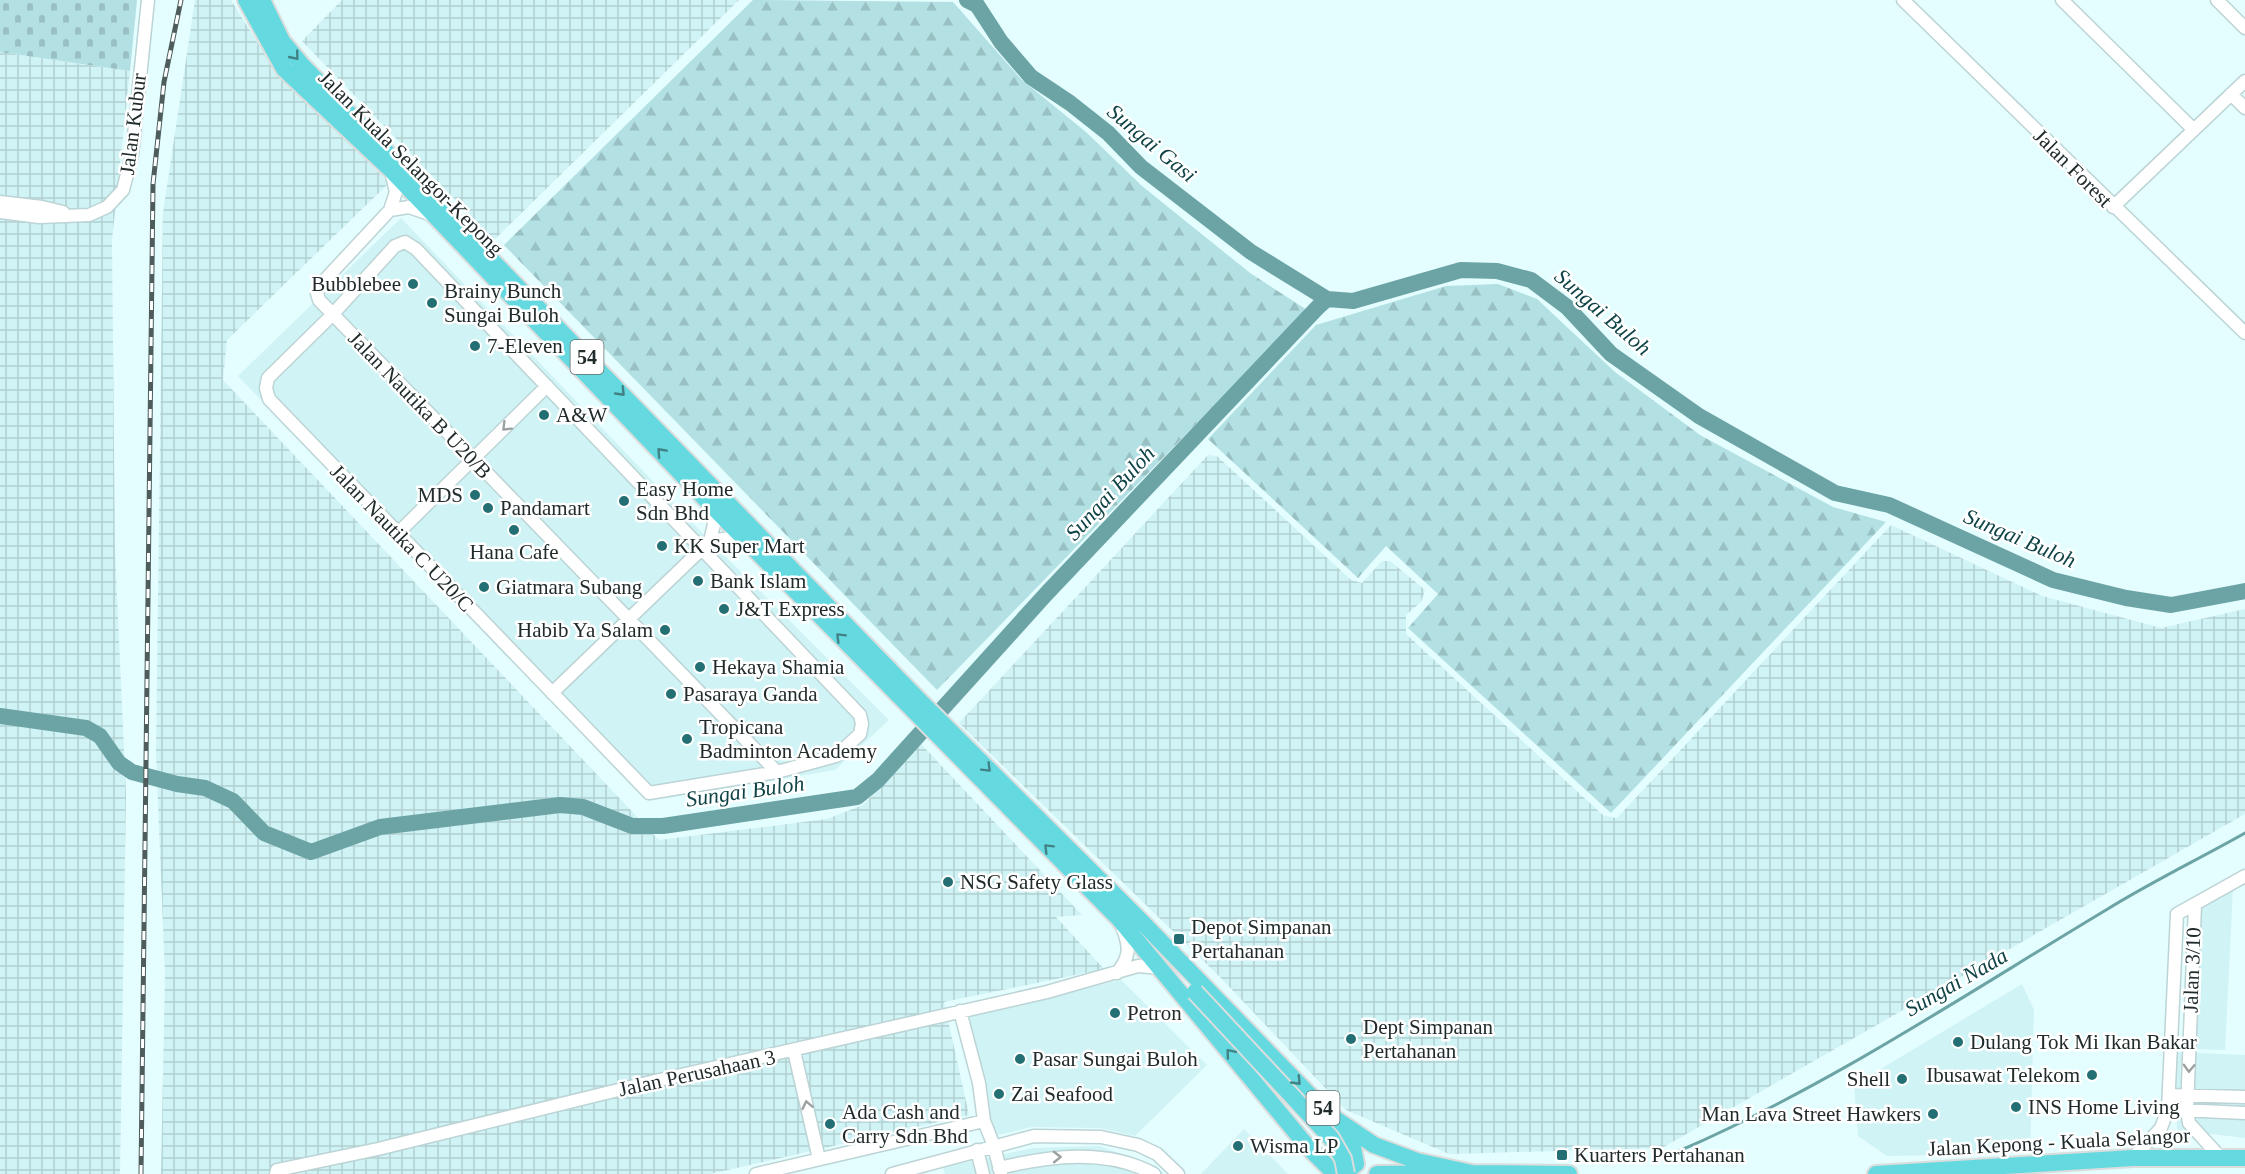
<svg xmlns="http://www.w3.org/2000/svg" width="2245" height="1174" font-family="Georgia,serif">
<style>
.built{fill:#d0f3f5}
.industrial{fill:url(#industrial-grid)}
.forest{fill:url(#forest-firs)}
.cemetery{fill:url(#cemetery-stones)}
.lines{fill:none;stroke-linecap:round;stroke-linejoin:round}
.stream{stroke:#6ca4a6;stroke-width:3}
.river{stroke:#6ca4a6;stroke-width:16}
.minor-casing{stroke:#bcd4d5;stroke-width:15}
.highway-casing{stroke:#dbdddd;stroke-width:20}
.minor{stroke:#fff;stroke-width:12}
.highway{stroke:#64dae0;stroke-width:16}
.rail-casing{stroke:#4e5c5c;stroke-width:5}
.rail{stroke:#fff;stroke-width:3;stroke-dasharray:9;stroke-linecap:butt}
.highway-bridge-casing{stroke:#dbdddd;stroke-width:20;stroke-linecap:butt}
.highway-bridge{stroke:#64dae0;stroke-width:16}
.oneway{stroke:#428286}
.oneway2{stroke:#9ba0a0}
.poi-dot{fill:#246f73;stroke:#fff;stroke-width:2}
.labels{text-anchor:middle;dominant-baseline:central;stroke-width:5;stroke-linejoin:round;paint-order:stroke}
.shield{fill:#fff;stroke:#646b6b;stroke-width:1.5}
.shield-label{font-size:20px;font-weight:bold;fill:#212b2b}
.street-label{font-size:21px;fill:#212b2b;stroke:#fff}
.poi-label{font-size:21px;fill:#212b2b;stroke:#fff;text-anchor:start}
.water-label{font-size:22px;font-style:italic;fill:#0f4346;stroke:#fff}
</style>
<defs>
<pattern id="industrial-grid" width="8" height="8" patternUnits="userSpaceOnUse" patternTransform="scale(1.5)"><rect width="8" height="8" fill="#d0f3f5"/><path d="M0 4h8M4 0v8" fill="none" stroke="#b2d0d2"/></pattern>
<pattern id="forest-firs" width="22" height="20" patternUnits="userSpaceOnUse" patternTransform="scale(1.5)"><rect width="22" height="20" fill="#b2e0e3"/><path d="M5 1l3.5 6h-7zM16 11l3.5 6h-7z" fill="#99c0c3"/></pattern>
<pattern id="cemetery-stones" width="16" height="16" patternUnits="userSpaceOnUse" patternTransform="scale(1.5)"><rect width="16" height="16" fill="#b2e0e3"/><path d="M2 7V4a2 2 0 0 1 4 0v3zM10 15v-3a2 2 0 0 1 4 0v3z" fill="#99c0c3"/></pattern>
</defs>
<rect width="100%" height="100%" fill="#e4fdfe"/>
<path class="built" d="M401,218L710,541L889,720L835,770L648,801L238,376Z
M2233,887L2225,1050L2194,1049L2198,907Z
M1121,980L1207,1065L1135,1136L1100,1128L1032,1127L994,1136L965,1014Z
M2022,984L2034,1010L2030,1153L1887,1156L1858,1136L1854,1085Z
M2176,1052L2245,1055V1138L2177,1130Z
M1244,1129L1288,1174H1201Z
M1099,1146L1156,1166L1164,1174H945L943,1167L1033,1148Z"/>
<path class="industrial" d="M195,0H231L272,66L389,183L227,340L223,380L659,840L827,819L863,805L921,744L1082,915L1056,917L1104,969L944,1002L969,1115L710,1174H161L165,974L156,754L163,213Z
M342,0H739L494,240L302,41Z
M0,52L130,71L112,240L115,552L126,794L120,1174H0Z
M1208,455L1217,456L1351,580L1362,583L1382,561H1390L1425,590L1421,602L1406,615V634L1604,816L1617,818L1891,525L2042,596L2161,628L2245,609V814L1662,1148L1449,1154L1346,1110L1219,976L959,723Z"/>
<path class="forest" d="M753,0L953,2L1022,80L1086,132L1142,186L1250,273L1307,310L937,690L504,245Z
M1498,284L1537,299L1615,372L1700,435L1833,507L1886,522L1611,813L1408,628L1438,594L1386,546L1358,578L1208,439L1316,325L1446,286Z"/>
<path class="cemetery" d="M0,0H137L130,71L0,52Z"/>
<g class="lines">
<path class="stream" d="M1679,1151C1829,1086 1966,994 2106,910C2151,882 2199,859 2245,833"/>
<path class="river" d="M967,0L977,5L1001,42L1031,77L1070,103L1108,133L1141,167L1251,252L1327,299
M0,716L86,728L100,736L119,763L132,772L177,784L205,788L233,801L264,833L311,852L380,827L560,805L583,807L632,826H663L857,797L878,780L1047,593L1318,307L1327,299L1353,301L1461,270L1497,271L1531,280L1567,307L1611,354L1699,416L1835,493L1889,505L2053,580L2126,598L2171,605L2245,591"/>
<defs>
<path id="minor" d="M1903,0L2245,333
M2062,0L2194,130
M2217,0L2245,28
M2231,94L2245,108
M391,171L396,192L390,210L321,284L317,293L319,300L777,772
M0,202L42,207L63,212
M2113,207L2245,81
M390,210L409,207L432,215
M0,212L39,217L89,215L107,207L123,190L132,155L148,0
M405,242L416,249L860,715L862,724L860,734L836,756L777,772L649,793L269,399L266,388L268,378L332,315L395,246Z
M398,533L547,386
M710,541L730,538L747,542
M552,693L710,541L714,524L711,505
M2195,905L2187,1110L2189,1123L2220,1157
M1117,973C1130,957 1130,948 1123,929
M960,1011L979,1083L984,1121L994,1146L1001,1174
M794,1051L819,1159
M2169,1095L2245,1097
M2180,1110L2245,1113
M977,1150L983,1174
M2133,1158L2161,1128L2168,1109L2177,914L2245,876
M999,1168C1049,1156 1107,1148 1154,1174
M276,1174L277,1170L378,1149L655,1081L1047,992L1138,966L1160,968
M756,1174L984,1121
M892,1174L1034,1136L1101,1137L1138,1145L1157,1154L1178,1174"/>
<path id="highway" d="M246,0L284,69L391,170L711,505L1119,919L1307,1146L1335,1174
M262,0L282,41L302,65L919,700L1139,919L1328,1114L1374,1145L1417,1161L1472,1173L1569,1174
M1333,1172H1346L1356,1164L1353,1147L1338,1126
M1377,1174L1436,1173
M1876,1174L2133,1158H2245"/>
</defs>
<use href="#minor" class="minor-casing"/>
<use href="#highway" class="highway-casing"/>
<use href="#minor" class="minor"/>
<use href="#highway" class="highway"/>
<defs>
<path id="rail" d="M141,1174L153,184L164,82L181,0"/>
</defs>
<use href="#rail" class="rail-casing"/>
<use href="#rail" class="rail"/>
<defs>
<path id="highway-bridge" d="M1195,992L1331,1138L1343,1159L1346,1174"/>
</defs>
<use href="#highway-bridge" class="highway-bridge-casing"/>
<use href="#highway-bridge" class="highway-bridge"/>
</g>
<defs><path id="oneway-chevron" d="M-2-3.5L2.5 0L-2 3.5" fill="none" stroke-width="1.6" stroke-linecap="round" stroke-linejoin="round" transform="scale(1.5)"/></defs>
<g class="oneway">
<use href="#oneway-chevron" transform="translate(295 56) rotate(51)"/>
<use href="#oneway-chevron" transform="translate(621 392) rotate(46)"/>
<use href="#oneway-chevron" transform="translate(661 452) rotate(-133)"/>
<use href="#oneway-chevron" transform="translate(840 637) rotate(-135)"/>
<use href="#oneway-chevron" transform="translate(987 768) rotate(45)"/>
<use href="#oneway-chevron" transform="translate(1048 848) rotate(-135)"/>
<use href="#oneway-chevron" transform="translate(1230 1053) rotate(-130)"/>
<use href="#oneway-chevron" transform="translate(1297 1081) rotate(46)"/>
</g>
<g class="oneway2">
<use href="#oneway-chevron" transform="translate(506 427) rotate(135)"/>
<use href="#oneway-chevron" transform="translate(2189 1068) rotate(92)"/>
<use href="#oneway-chevron" transform="translate(807 1105) rotate(-102)"/>
<use href="#oneway-chevron" transform="translate(1057 1157) rotate(-1)"/>
</g>
<g class="poi-dot">
<circle cx="413" cy="284" r="6"/>
<circle cx="432" cy="303" r="6"/>
<circle cx="475" cy="346" r="6"/>
<circle cx="544" cy="415" r="6"/>
<circle cx="475" cy="495" r="6"/>
<circle cx="624" cy="501" r="6"/>
<circle cx="488" cy="508" r="6"/>
<circle cx="514" cy="530" r="6"/>
<circle cx="662" cy="546" r="6"/>
<circle cx="698" cy="581" r="6"/>
<circle cx="484" cy="587" r="6"/>
<circle cx="724" cy="609" r="6"/>
<circle cx="665" cy="630" r="6"/>
<circle cx="700" cy="667" r="6"/>
<circle cx="671" cy="694" r="6"/>
<circle cx="687" cy="739" r="6"/>
<circle cx="948" cy="882" r="6"/>
<rect x="1173" y="933" width="12" height="12" rx="3"/>
<circle cx="1115" cy="1013" r="6"/>
<circle cx="1351" cy="1039" r="6"/>
<circle cx="1958" cy="1042" r="6"/>
<circle cx="1020" cy="1059" r="6"/>
<circle cx="2092" cy="1075" r="6"/>
<circle cx="1902" cy="1079" r="6"/>
<circle cx="999" cy="1094" r="6"/>
<circle cx="2016" cy="1107" r="6"/>
<circle cx="1933" cy="1114" r="6"/>
<circle cx="830" cy="1124" r="6"/>
<circle cx="1238" cy="1146" r="6"/>
<rect x="1556" y="1149" width="12" height="12" rx="3"/>
</g>
<g class="labels">
<g class="shield">
<rect x="570.5" y="340" width="33" height="34" rx="4.5"/>
<rect x="1306.5" y="1091" width="33" height="34" rx="4.5"/>
</g>
<g class="shield-label">
<text x="587" y="357">54</text>
<text x="1323" y="1108">54</text>
</g>
<g class="street-label">
<text transform="translate(133 124) rotate(-83)">Jalan Kubur</text>
<text transform="translate(411 163) rotate(45)">Jalan Kuala Selangor-Kepong</text>
<text transform="translate(2073 168) rotate(45)">Jalan Forest</text>
<text transform="translate(420 405) rotate(46)">Jalan Nautika B U20/B</text>
<text transform="translate(402 538) rotate(46)">Jalan Nautika C U20/C</text>
<text transform="translate(2192 970) rotate(-88)">Jalan 3/10</text>
<text transform="translate(697 1073) rotate(-12)">Jalan Perusahaan 3</text>
<text transform="translate(2059 1142) rotate(-3)">Jalan Kepong - Kuala Selangor</text>
</g>
<g class="poi-label">
<text x="401" y="284" text-anchor="end">Bubblebee</text>
<text x="444" y="291">Brainy Bunch<tspan x="444" dy="24">Sungai Buloh</tspan></text>
<text x="487" y="346">7-Eleven</text>
<text x="556" y="415">A&amp;W</text>
<text x="636" y="489">Easy Home<tspan x="636" dy="24">Sdn Bhd</tspan></text>
<text x="463" y="495" text-anchor="end">MDS</text>
<text x="500" y="508">Pandamart</text>
<text x="674" y="546">KK Super Mart</text>
<text x="514" y="552" text-anchor="middle">Hana Cafe</text>
<text x="710" y="581">Bank Islam</text>
<text x="496" y="587">Giatmara Subang</text>
<text x="736" y="609">J&amp;T Express</text>
<text x="653" y="630" text-anchor="end">Habib Ya Salam</text>
<text x="712" y="667">Hekaya Shamia</text>
<text x="683" y="694">Pasaraya Ganda</text>
<text x="699" y="727">Tropicana<tspan x="699" dy="24">Badminton Academy</tspan></text>
<text x="960" y="882">NSG Safety Glass</text>
<text x="1191" y="927">Depot Simpanan<tspan x="1191" dy="24">Pertahanan</tspan></text>
<text x="1127" y="1013">Petron</text>
<text x="1363" y="1027">Dept Simpanan<tspan x="1363" dy="24">Pertahanan</tspan></text>
<text x="1970" y="1042">Dulang Tok Mi Ikan Bakar</text>
<text x="1032" y="1059">Pasar Sungai Buloh</text>
<text x="2080" y="1075" text-anchor="end">Ibusawat Telekom</text>
<text x="1890" y="1079" text-anchor="end">Shell</text>
<text x="1011" y="1094">Zai Seafood</text>
<text x="2028" y="1107">INS Home Living</text>
<text x="842" y="1112">Ada Cash and<tspan x="842" dy="24">Carry Sdn Bhd</tspan></text>
<text x="1921" y="1114" text-anchor="end">Man Lava Street Hawkers</text>
<text x="1250" y="1146">Wisma LP</text>
<text x="1574" y="1155">Kuarters Pertahanan</text>
</g>
<g class="water-label">
<text transform="translate(1152 143) rotate(40)">Sungai Gasi</text>
<text transform="translate(1603 312) rotate(41)">Sungai Buloh</text>
<text transform="translate(1110 493) rotate(-47)">Sungai Buloh</text>
<text transform="translate(2020 538) rotate(23)">Sungai Buloh</text>
<text transform="translate(745 791) rotate(-8)">Sungai Buloh</text>
<text transform="translate(1956 982) rotate(-30)">Sungai Nada</text>
</g>
</g>
</svg>
